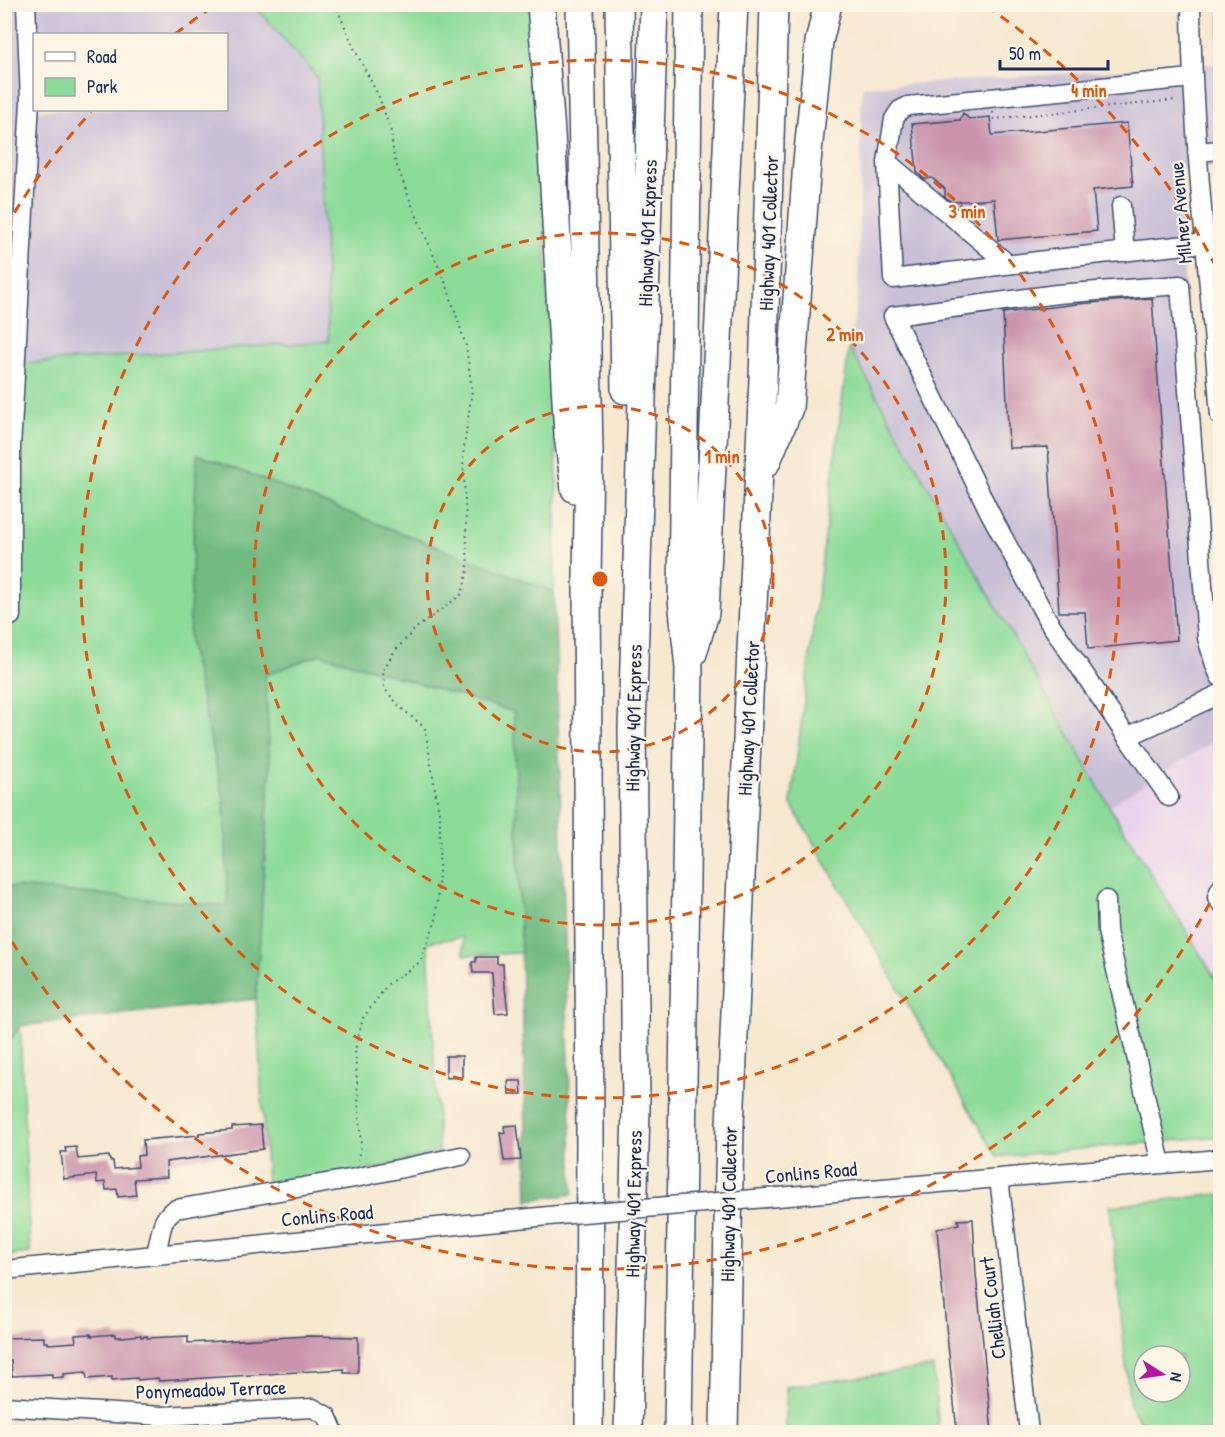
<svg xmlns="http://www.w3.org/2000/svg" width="1225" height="1437" font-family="'Patrick Hand',sans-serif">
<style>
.built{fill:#e9d2ed}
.industrial{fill:#c9bfd7;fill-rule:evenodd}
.green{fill:#8cdb99;stroke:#54857c;stroke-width:1.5;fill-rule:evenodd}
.forest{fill:#71bb81;stroke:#467570;stroke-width:1.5}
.building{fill:#ca94ad}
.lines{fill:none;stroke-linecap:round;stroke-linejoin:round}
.minor-casing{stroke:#3c4b6f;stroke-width:21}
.highway-casing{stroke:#3c4b6f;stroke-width:30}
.path{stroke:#3c4b6f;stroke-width:2;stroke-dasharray:1.5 4.5;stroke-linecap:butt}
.minor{stroke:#fff;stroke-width:18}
.highway{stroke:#fff;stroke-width:27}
.minor-bridge-casing{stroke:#3c4b6f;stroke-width:21;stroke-linecap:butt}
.minor-bridge{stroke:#fff;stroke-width:18}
.ring{fill:none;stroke:#de5710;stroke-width:3;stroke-dasharray:10 8}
.labels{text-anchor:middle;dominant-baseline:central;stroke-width:4.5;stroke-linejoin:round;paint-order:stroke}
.street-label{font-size:20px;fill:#1b2f5e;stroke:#fcf5e5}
.centre{fill:#de5710;stroke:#fcf5e5;stroke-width:3}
.ring-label{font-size:18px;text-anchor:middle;font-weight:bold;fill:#de5710;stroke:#fcf5e5;stroke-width:4.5;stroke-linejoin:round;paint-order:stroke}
</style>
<rect width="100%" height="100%" fill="#fcf5e5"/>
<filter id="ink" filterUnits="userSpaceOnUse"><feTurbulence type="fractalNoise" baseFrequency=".0167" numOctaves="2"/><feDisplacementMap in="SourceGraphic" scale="12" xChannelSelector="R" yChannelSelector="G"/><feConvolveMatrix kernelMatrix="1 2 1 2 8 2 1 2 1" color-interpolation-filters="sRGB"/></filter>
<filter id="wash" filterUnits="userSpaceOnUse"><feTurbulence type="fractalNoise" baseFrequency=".008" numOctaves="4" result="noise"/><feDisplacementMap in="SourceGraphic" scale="24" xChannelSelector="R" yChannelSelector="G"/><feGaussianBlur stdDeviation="1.35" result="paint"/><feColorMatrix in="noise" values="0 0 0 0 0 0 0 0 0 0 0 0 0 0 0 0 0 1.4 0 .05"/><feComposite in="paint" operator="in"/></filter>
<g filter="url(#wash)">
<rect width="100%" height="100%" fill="#f7e8d0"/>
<path class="built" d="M1220,737V986L1109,806Z"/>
<path class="industrial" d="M5,5H254L317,77L329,341L5,365ZM34,34H226V110H34Z
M1219,5H1220V168L1176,169L1212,648L1220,665V737L1109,806L849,347L858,294L862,87L1216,64Z"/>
<path class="green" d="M254,5H530L541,152L557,480L554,592L197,454L189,641L224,800L228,907L5,886V365L329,341L317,77Z
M849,347L1109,806L1220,986V1136L997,1157L791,804Z
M321,654L514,712L521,953L464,955L463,937L428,942L439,1152L381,1168L267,1186L256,999L270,770L265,675Z
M20,1026L30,1253L5,1256V1047Z
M1220,1194V1432H1147L1130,1406L1110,1206ZM1144,1356H1180V1392H1144Z
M933,1367L939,1432H786V1387Z"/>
<path class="forest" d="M197,454L554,592L573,1194L528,1200L514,712L321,654L265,675L270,770L256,999L20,1026L5,1047V886L228,906L224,800L189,641Z"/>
<g id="blocks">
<path class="building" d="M963,113L969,119L990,117L992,135L1127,123L1133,186L1093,190L1097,231L998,240L994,199L952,202L945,197V189L932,178L924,179L917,172L912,124L960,120Z
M1152,298L1177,640L1088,649L1085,612H1059L1048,447L1009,448L1003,313L1078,304Z
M476,957H497V964H503L504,987H505L508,1013L495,1014L492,973H473L472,962H476Z
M446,1056H462V1077L446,1078Z
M508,1081H521L522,1094H509Z
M261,1125L263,1149L166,1162L167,1177L134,1179L136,1195L118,1197L117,1189L106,1190L105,1182L97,1183L96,1175L64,1179L61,1152H66L65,1148L76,1147L78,1159L109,1156L110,1161H113L114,1169L138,1167L137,1156L144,1155L143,1140L199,1135V1133L232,1130V1127Z
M517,1125L521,1160L504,1161L500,1132L505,1133L504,1126Z
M973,1219L976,1274L992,1432H957L942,1287L937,1229L959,1224L958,1220Z
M91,1334V1336L116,1334V1337H122L141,1335V1337L147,1336V1338L188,1336V1343L308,1336L358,1337V1373H344V1369L159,1381L158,1378L138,1380L137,1378L112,1380V1377L87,1379L86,1372L64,1374V1377L52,1378V1374L12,1376L11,1361L4,1362V1338L44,1337V1342H48V1344L76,1342L75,1335Z"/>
</g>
</g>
<g filter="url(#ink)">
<use href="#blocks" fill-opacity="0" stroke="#3c4b6f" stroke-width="1.5"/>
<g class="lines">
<defs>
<path id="minor" d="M1191,4C1192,142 1210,279 1220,416
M1192,78L908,106L900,110L894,119L887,162L893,279L1054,259L1205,243
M1197,152L1220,150
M887,162L1008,264
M1121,206L1125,252
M11,616V448L30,101L26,4
M1127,737L1047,619L990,513L893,316L1057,294L1180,285L1207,638L1215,665L1220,677
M1169,797L1127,737L1220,694
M1220,889L1217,897L1220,902
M1106,900L1107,931L1161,1164
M999,1178L1029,1432
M766,1198L1220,1159
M155,1255C162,1238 158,1218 176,1209L355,1178L461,1156
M4,1270L559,1215
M4,1406L162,1416L313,1408L327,1416L334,1432"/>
<path id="highway" d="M541,4L551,133L568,435L575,489
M580,4L589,451L587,580L590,1132L589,1432
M619,4L625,390
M766,463L789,408L807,162L819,42L828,4
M693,653L705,613L734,4
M628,1432L636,1107L632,729L654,4
M678,1432L689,668L682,599L689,4
M724,1432L730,1126L763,379L774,4"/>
</defs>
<use href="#minor" class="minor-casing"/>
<use href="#highway" class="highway-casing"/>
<path class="path" d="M335,4L355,50L379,97L391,132L394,158L411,203L447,286L466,346L472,390L463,455L468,570L462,594L415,629L394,652L383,670L384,688L400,707L425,728L440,819L439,873L436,920L420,962L388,984L363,1018L355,1050L361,1146L358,1160
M993,112L994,119L1175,100"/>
<use href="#minor" class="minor"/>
<use href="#highway" class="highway"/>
<defs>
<path id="minor-bridge" d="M559,1215L766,1198"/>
</defs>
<use href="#minor-bridge" class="minor-bridge-casing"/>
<use href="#minor-bridge" class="minor-bridge"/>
</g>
</g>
<g class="ring">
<circle cx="600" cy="579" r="173"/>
<circle cx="600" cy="579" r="346"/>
<circle cx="600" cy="579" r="519"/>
<path d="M1218 887A691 691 0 0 1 5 930M5 228A691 691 0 0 1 91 112M175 34A691 691 0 0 1 214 6M986 6A691 691 0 0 1 1218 271"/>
</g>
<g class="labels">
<g class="street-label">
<text transform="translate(1180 213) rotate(-95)">Milner Avenue</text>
<text transform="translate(647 233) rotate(-88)">Highway 401 Express</text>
<text transform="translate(768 233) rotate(-88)">Highway 401 Collector</text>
<text transform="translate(633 718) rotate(-89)">Highway 401 Express</text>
<text transform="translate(748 718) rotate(-87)">Highway 401 Collector</text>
<text transform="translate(811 1172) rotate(-5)">Conlins Road</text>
<text transform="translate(633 1204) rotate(-89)">Highway 401 Express</text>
<text transform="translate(728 1204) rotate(-89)">Highway 401 Collector</text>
<text transform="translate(327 1215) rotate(-5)">Conlins Road</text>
<text transform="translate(992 1308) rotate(-97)">Chelliah Court</text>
<text transform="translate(211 1389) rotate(-2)">Ponymeadow Terrace</text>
</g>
</g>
<circle cx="600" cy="579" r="9" class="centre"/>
<g class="ring-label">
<text x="1089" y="97">4 min</text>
<text x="967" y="218">3 min</text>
<text x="845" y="341">2 min</text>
<text x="722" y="463">1 min</text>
</g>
<rect width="1225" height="1437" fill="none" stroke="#fcf5e5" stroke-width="24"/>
<rect x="33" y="33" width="195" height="78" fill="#fcf5e5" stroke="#a2a6af" stroke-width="1.5"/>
<rect x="45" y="52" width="30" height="9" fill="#ffffff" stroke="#a2a6af" stroke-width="1.5"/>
<text x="87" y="63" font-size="18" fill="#1b2f5e">Road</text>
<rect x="45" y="78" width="30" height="18" fill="#8cdb99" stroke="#a2a6af" stroke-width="1.5"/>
<text x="87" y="93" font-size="18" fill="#1b2f5e">Park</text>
<g transform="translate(1162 1374) rotate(102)"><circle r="28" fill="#fcf5e5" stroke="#a2a6af" stroke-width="1.5"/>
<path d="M0-4.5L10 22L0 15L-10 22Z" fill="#b5179e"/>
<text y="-9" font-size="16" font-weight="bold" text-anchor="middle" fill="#1b2f5e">N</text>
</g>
<path d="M1000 60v9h108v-9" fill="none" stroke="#1b2f5e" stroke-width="3"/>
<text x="1009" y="60" font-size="18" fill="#1b2f5e" stroke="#fcf5e5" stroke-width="4.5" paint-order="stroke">50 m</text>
</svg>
